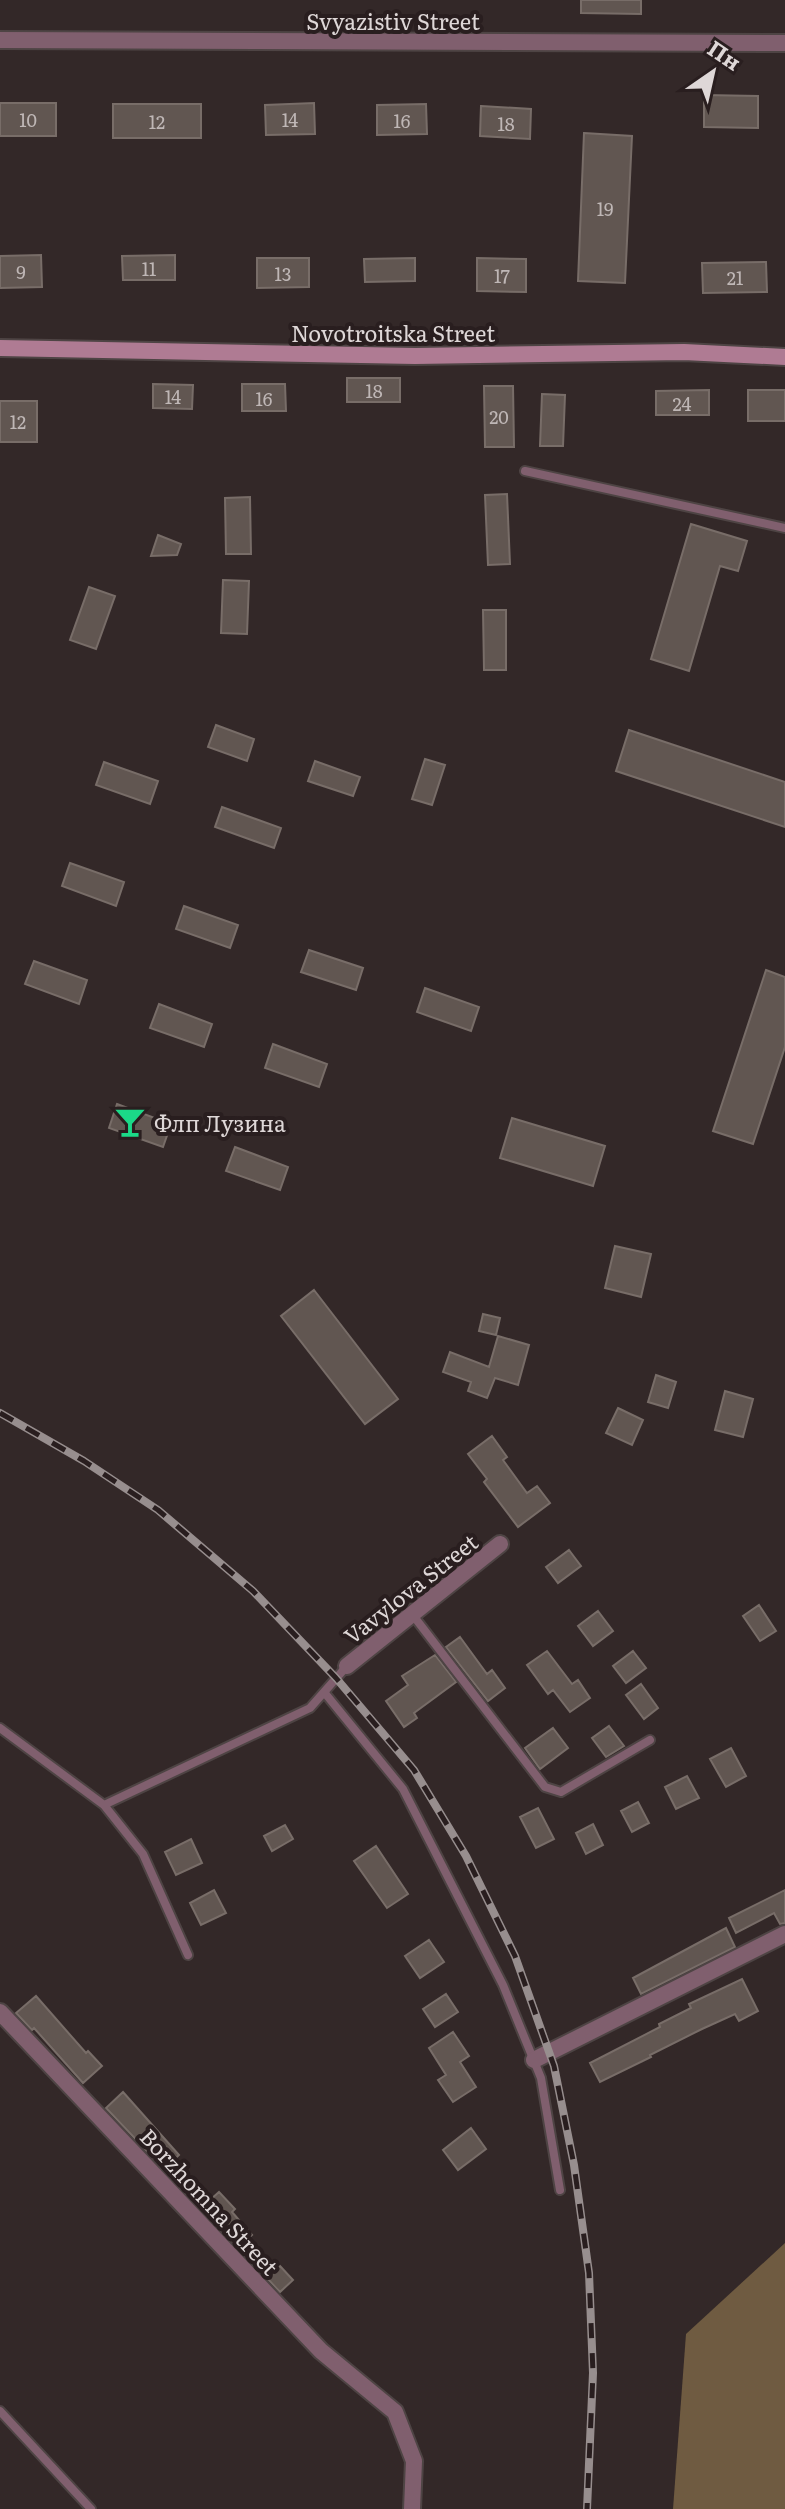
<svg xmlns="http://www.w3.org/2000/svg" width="785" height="2509" font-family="Literata,serif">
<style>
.forest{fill:#6f5b41}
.building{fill:#615651;stroke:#786d68;stroke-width:2}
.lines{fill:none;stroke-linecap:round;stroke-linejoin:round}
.service-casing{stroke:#4e4444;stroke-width:12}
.minor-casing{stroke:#4e4444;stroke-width:20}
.secondary-casing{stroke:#4e4444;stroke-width:20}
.service{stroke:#805f6e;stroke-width:8}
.minor{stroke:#805f6e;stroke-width:16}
.secondary{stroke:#af7b93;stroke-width:16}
.rail-casing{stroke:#978e8e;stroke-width:8}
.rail{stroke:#291e1f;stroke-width:5;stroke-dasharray:15;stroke-linecap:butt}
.labels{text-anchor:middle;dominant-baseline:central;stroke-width:8;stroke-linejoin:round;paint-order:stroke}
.number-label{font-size:18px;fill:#bfb7b6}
.street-label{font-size:22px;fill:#ded7d7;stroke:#291e1f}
.poi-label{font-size:22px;fill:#ded7d7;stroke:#291e1f;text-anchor:start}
</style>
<rect width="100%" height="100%" fill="#332828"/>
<path class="forest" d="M785,2243V2509H673L686,2334Z"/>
<path class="building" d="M581,0H641V14L581,13Z
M704,95L758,96V128L704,127Z
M0,103H56V136H0Z
M314,103L315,134L266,135L265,105Z
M113,104H201V138H113Z
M426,104L427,134L377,135V105Z
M481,106L531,109L530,139L480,136Z
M584,133L632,136L625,283L578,281Z
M41,255L42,287L0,288V256Z
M175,255V280H123L122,256Z
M257,258H309V287L257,288Z
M415,258V281L365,282L364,259Z
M477,258L526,259V292L477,291Z
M766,262L767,292L703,293L702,263Z
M347,378H400V402H347Z
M153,384L193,385L192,409L153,408Z
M242,384H285L286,411H242Z
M484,386H513L514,447H485Z
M709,390V415H656V391Z
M748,390H785V421H748Z
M542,394L565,395L563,446H540Z
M0,401H37V442H0Z
M507,494L510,564L488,565L485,495Z
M250,497L251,554H226L225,498Z
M691,524L747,541L738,571L720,566L689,671L651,659Z
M158,535L181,544L177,555L151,556Z
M223,580L249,581L247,634L221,633Z
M89,587L115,596L96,649L70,640Z
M483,610H506V670H484Z
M216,725L254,739L247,761L208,747Z
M629,730L785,782V827L616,771Z
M425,759L445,765L432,805L412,799Z
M315,761L360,777L353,796L308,781Z
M104,762L158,781L150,804L96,785Z
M222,807L281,828L274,848L215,827Z
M70,863L124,882L116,906L62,886Z
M184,906L238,925L230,948L176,929Z
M309,950L363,968L356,990L301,972Z
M34,961L87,980L79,1004L25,984Z
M766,970L785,977V1047L753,1144L713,1131Z
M425,988L479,1007L471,1031L417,1012Z
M159,1004L212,1024L204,1047L150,1028Z
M273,1044L327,1064L319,1087L265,1068Z
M117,1104L171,1124L163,1147L109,1128Z
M512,1118L605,1146L593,1186L500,1158Z
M235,1147L288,1167L280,1190L226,1171Z
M615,1246L651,1254L641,1297L605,1288Z
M314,1290L398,1399L365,1424L281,1316Z
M483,1314L500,1318L496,1335L479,1331Z
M498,1336L529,1345L518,1385L495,1378L487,1398L468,1391L471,1382L443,1372L450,1352L489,1367Z
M656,1375L676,1382L668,1408L648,1402Z
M725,1391L753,1399L743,1437L715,1430Z
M618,1408L643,1420L632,1445L606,1433Z
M492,1436L507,1457L503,1460L527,1493L537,1486L550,1503L518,1527L484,1482L487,1479L468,1454Z
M569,1550L581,1566L558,1583L546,1567Z
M759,1605L776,1631L760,1641L743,1616Z
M598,1611L613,1631L593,1646L578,1626Z
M460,1637L487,1674L492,1670L505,1688L488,1701L446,1647Z
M547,1651L572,1684L578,1680L590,1698L570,1712L553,1690L548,1694L527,1665Z
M633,1651L646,1668L626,1683L613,1666Z
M435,1655L456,1682L414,1713L417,1718L404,1727L386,1701L408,1685L402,1676Z
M641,1684L658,1708L644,1719L626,1695Z
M609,1726L624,1746L606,1757L592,1738Z
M553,1728L568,1748L540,1769L525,1748Z
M731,1748L746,1776L726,1787L710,1759Z
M687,1776L699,1798L676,1809L665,1787Z
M638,1802L649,1823L632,1832L621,1811Z
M538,1808L554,1839L536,1848L520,1817Z
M593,1824L603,1845L586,1854L576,1833Z
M285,1825L293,1839L272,1851L264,1836Z
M191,1839L202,1863L176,1875L165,1852Z
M376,1846L408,1894L387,1908L354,1861Z
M214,1890L226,1913L201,1925L190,1903Z
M785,1890V1923L780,1924L774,1913L736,1933L729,1918Z
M726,1928L735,1947L641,1994L633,1978Z
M429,1940L444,1962L420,1978L405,1956Z
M742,1979L758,2011L739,2021L735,2014L702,2029L650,2055L651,2057L600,2082L590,2063L660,2027L659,2024L691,2008L689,2004Z
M446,1994L458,2012L435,2027L423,2009Z
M36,1996L86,2053L88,2051L102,2066L83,2083L34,2028L32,2030L16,2013Z
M453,2032L469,2056L460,2062L476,2087L453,2102L438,2080L446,2075L429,2048Z
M123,2092L179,2155L164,2169L106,2108Z
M471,2128L486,2149L458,2170L443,2150Z
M219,2192L235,2209L232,2212L252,2235L238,2247L201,2208Z
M280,2266L293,2280L280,2292L266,2277Z"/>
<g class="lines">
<defs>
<path id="service" d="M525,471L785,528
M412,1614L545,1787L561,1792L650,1740
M324,1692L403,1789L503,1985L541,2078L560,2190
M0,1728L104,1805L310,1708L347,1666
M104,1805L143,1854L188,1955
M0,2411L91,2509"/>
<path id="minor" d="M0,40L785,43
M347,1666L500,1544
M0,2012L321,2351L395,2412L414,2461L412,2509
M534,2060L785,1934"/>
<path id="secondary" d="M0,348L415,356L684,352L785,357"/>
</defs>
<use href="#service" class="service-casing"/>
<use href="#minor" class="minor-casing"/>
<use href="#secondary" class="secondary-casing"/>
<use href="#service" class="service"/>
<use href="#minor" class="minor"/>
<use href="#secondary" class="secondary"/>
<defs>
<path id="rail" d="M0,1413L84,1461L158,1510L253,1591L336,1678L414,1770L466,1856L515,1956L554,2066L574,2165L589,2273L593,2373L587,2509"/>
</defs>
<use href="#rail" class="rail-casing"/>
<use href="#rail" class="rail"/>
</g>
<defs>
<symbol id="bar-bare" viewBox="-9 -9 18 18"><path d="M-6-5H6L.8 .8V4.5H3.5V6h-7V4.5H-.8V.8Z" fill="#1bd988" stroke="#291e1f" stroke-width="2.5" paint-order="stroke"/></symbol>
</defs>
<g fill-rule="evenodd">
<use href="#bar-bare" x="108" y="1100" width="44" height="44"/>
</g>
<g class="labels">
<g class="number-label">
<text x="28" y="119">10</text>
<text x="290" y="119">14</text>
<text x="402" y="120">16</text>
<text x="157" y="121">12</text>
<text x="506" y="123">18</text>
<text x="605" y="208">19</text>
<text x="149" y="268">11</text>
<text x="21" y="271">9</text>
<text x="283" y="273">13</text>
<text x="502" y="275">17</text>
<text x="735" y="277">21</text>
<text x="374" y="390">18</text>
<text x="173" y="396">14</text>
<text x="264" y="398">16</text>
<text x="682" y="403">24</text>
<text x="499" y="416">20</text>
<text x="18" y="421">12</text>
</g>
<g class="street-label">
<text x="393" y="20">Svyazistiv Street</text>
<text x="393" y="332">Novotroitska Street</text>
<text transform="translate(410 1588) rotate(-38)">Vavylova Street</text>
<text transform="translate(210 2201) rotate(47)">Borzhomna Street</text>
</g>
<g class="poi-label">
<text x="154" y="1122">Флп Лузина</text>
</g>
</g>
<g transform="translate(713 72) rotate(34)" stroke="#291e1f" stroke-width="6" paint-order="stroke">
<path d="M0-6L14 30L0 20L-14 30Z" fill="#ded7d7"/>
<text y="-12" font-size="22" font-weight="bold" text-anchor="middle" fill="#ded7d7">Пн</text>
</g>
</svg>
